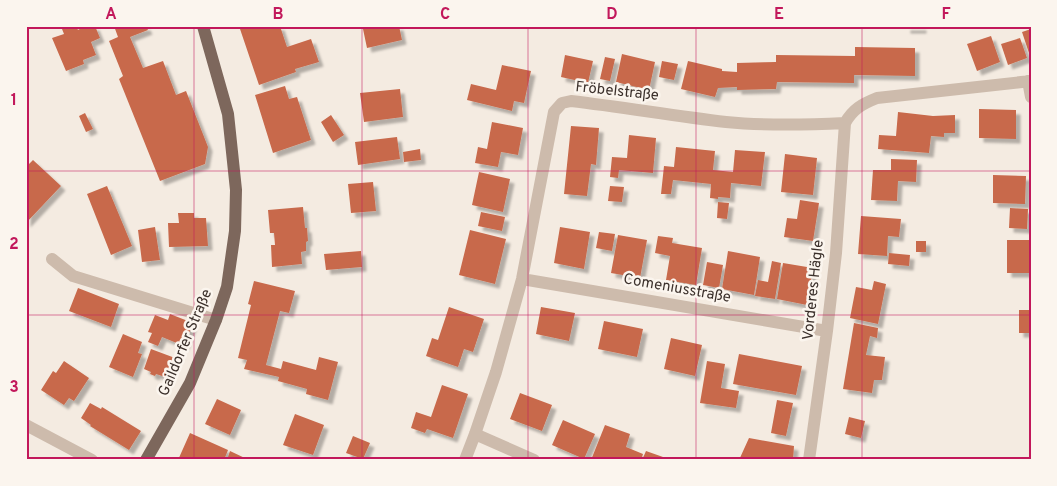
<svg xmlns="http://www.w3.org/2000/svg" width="1057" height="486" font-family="Overpass,sans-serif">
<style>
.building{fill:#c8694b;filter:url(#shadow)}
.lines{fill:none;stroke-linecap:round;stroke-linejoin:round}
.minor{stroke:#cdbbac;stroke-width:12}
.major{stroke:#7d675c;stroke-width:12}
.grid{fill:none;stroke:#c2185b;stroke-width:1;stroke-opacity:0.55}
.labels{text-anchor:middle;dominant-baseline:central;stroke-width:5;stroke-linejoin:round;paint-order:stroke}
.street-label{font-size:15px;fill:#3b302b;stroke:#fbf5ee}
.neatline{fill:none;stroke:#c2185b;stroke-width:2}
.grid-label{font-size:16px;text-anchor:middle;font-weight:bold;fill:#c2185b}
</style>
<defs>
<filter id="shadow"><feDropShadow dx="4.5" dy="4.5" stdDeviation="1" flood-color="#0004"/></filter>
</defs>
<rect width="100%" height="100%" fill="#f4ebe1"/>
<path class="building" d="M69,26H76L78,30L85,26H95L100,38L91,42L96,55L83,60L84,64L66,71L52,38L64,34L62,29Z
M114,26H146L148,30L130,37L143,68L163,61L176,95L186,91L208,147L205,164L160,181L119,79L123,76L109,41L118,37Z
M239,26H280L287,47L311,39L319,62L295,69L296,72L259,85Z
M375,26H399L402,40L367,48L363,29Z
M906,26H922V29H906Z
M1031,29V56H1030L1022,32Z
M991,36L1000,62L977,71L967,44Z
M1020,38L1027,58L1008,65L1001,44Z
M855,47L915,48V76L854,75V83L777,82L776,89L737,90V87L718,88L715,97L681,89L688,61L722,69V71L737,72V63L776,62V55L855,56Z
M622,54L655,62L649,90L616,82Z
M565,55L593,61L588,83L561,77Z
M605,57L615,59L610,81L600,79Z
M662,61L678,64L674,80L659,77Z
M502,65L531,71L524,103L514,101L512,111L467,100L471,84L496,90Z
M285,86L289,99L297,97L311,140L273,153L255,95Z
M400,89L403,117L364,122L360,93Z
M979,109L1016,110V139L979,138Z
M898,112L933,116L955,115V133H944V137L931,136L929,153L878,149L879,135L896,136Z
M85,113L93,129L86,132L79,116Z
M331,115L344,135L333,142L321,122Z
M492,122L523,128L518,155L501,152L498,167L475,163L478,147L487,149Z
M571,126L599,128L596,165L591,164L587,196L564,194Z
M629,135L656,138L653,173L619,170L618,178L610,177L612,157L627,158Z
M397,137L400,159L358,165L355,142Z
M676,147L715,151L713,170L733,172L735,150L765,152L761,186L731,183L730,198L718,197V199L710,198L711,184L673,180L671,194H661L664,166L674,167Z
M420,149L421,160L404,162L403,152Z
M785,154L817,158L813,195L781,192Z
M891,159L917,160L916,182L898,181L897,201L871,200L873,170H891Z
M33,160L61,186L26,223V167Z
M479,172L510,179L503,212L472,205Z
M993,175L1026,176L1025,204L993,203Z
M373,182L376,211L351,213L348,184Z
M107,186L132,246L111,255L87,194Z
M610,186L624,187L622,202L608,201Z
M800,200L819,203L813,241L784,237L787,218L797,219Z
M718,202L729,203L727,219L717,218Z
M303,207L305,228H307L308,241L306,242V251L301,252L302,264L272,267L271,245H275L274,233H270L268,210Z
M1010,208L1028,209L1027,229L1009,228Z
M481,212L505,217L502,231L478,226Z
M178,213H194V218H206L208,246L169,247L168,223H179Z
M861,216L901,219L899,237L888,236L887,256L858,254Z
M155,227L160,260L142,262L138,230Z
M560,227L590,232L584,269L554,263Z
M470,230L506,239L495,284L459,275Z
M599,232L615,234L612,251L596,248Z
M618,235L647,240L640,278L611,273Z
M658,236L673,238L672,243L702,248L696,285L666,280L670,256L655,253Z
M1007,240H1031V273H1007Z
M916,241H926V252H916Z
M361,251L362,267L326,270L324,254Z
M728,251L760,257L754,295L722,289Z
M889,253L910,255L909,266L888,264Z
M772,261L781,263L775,299L755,296L758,280L768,282Z
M707,262L723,265L719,288L703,285Z
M783,263L813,268L807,305L777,299Z
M254,281L295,291L289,313L280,311L266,365L281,369L283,361L316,370L319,357L338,362L328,400L306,394L307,389L278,381L279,377L244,369L247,360L238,358L251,305L248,304Z
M874,281L886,284L878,324L850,318L856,287L872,290Z
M78,288L119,304L111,327L69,311Z
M449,307L484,319L473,352L464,349L458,367L426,356L432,338L438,340Z
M541,307L575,313L569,341L536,334Z
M1019,310H1031V333H1019Z
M170,314L193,323L184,346L162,337L158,346L148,342L152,333L148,332L155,315L168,320Z
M604,321L643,329L637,357L598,349Z
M854,323L878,328L877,338L870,336L866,355L885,357L882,380H874L872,393L843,389Z
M123,334L142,342L138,353L142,354L133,377L109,367Z
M671,338L702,345L695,376L664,369Z
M151,349L175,358L168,378L156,374L155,376L150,374L151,372L144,369Z
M739,354L802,366L796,395L733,384Z
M64,361L89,378L74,401L69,398L64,405L41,390L53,371L56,373Z
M707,361L725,364L721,388L739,391L736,408L700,403Z
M442,385L468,394L453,438L427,429L425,433L411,428L416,412L431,417Z
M520,393L552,405L542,431L510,419Z
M217,399L241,410L230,435L205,424Z
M777,400L793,403L786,436L771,433Z
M90,403L101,409L102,407L141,431L129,450L90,426L91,425L81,418Z
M295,414L324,425L313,455L283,445Z
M849,417L865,421L861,438L845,434Z
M563,420L595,434L584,459L552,445Z
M605,425L630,434L626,447L643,454L641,460H591Z
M190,433L228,450L224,460H215L209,457L208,460H178Z
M353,436L370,443L363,459L346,453Z
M749,438L794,446L793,460H739Z
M230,451L249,460H227Z
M646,451L663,457L668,460H642Z"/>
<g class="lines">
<path class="minor" d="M1028,81L1031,97
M52,259L73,276L216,320
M522,279L827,331
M26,425L92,460
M475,434L534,460
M465,460L475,434L496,372L522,279L554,112L562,103L571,101C623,107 674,116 726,122C766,126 805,125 845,123C853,109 862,104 877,98L1031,81
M809,460L827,331L836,253L845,123"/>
<path class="major" d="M146,460L190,383L216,320L227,287L235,231L236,190L228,114L203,26"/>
</g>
<path class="grid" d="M194,26V460M362,26V460M528,26V460M696,26V460M862,26V460M26,171H1031M26,315H1031"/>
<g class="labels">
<g class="street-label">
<text transform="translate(617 92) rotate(6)">Fröbelstraße</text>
<text transform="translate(677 289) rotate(10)">Comeniusstraße</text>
<text transform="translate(814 290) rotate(-84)">Vorderes Hägle</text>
<text transform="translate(186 343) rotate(-67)">Gaildorfer Straße</text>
</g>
</g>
<rect width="1057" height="486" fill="none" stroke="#fbf5ee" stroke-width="55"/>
<rect x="28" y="28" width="1002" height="430" class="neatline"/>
<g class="grid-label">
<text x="111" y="19">A</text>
<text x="278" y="19">B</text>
<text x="445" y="19">C</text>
<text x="612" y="19">D</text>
<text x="779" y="19">E</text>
<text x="946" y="19">F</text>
<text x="14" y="105">1</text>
<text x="14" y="249">2</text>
<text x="14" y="392">3</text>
</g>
</svg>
